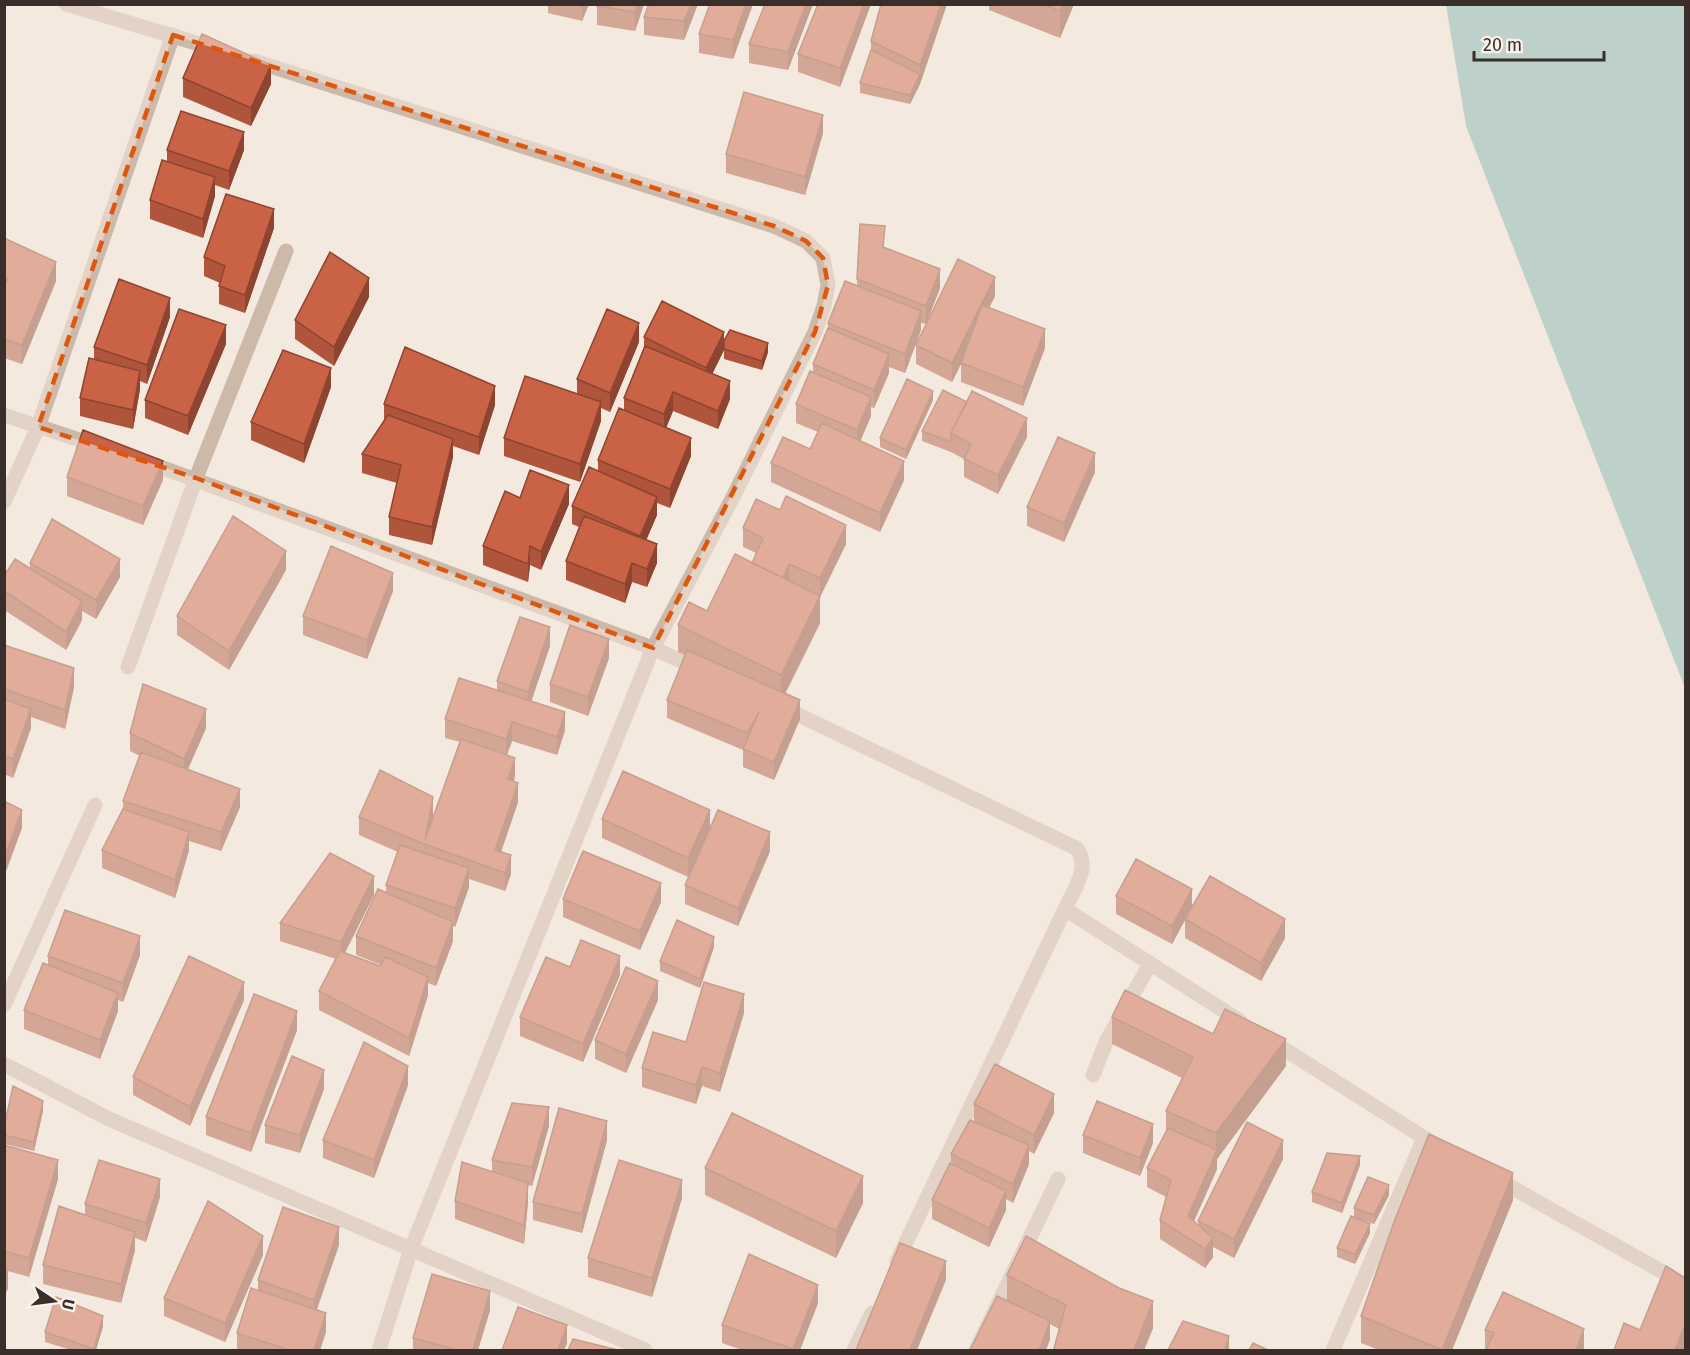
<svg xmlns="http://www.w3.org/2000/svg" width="1690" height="1355" font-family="'Fira Sans',sans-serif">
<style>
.water{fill:#7cb1b2}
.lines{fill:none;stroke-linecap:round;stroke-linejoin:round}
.minor{stroke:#ccb9a9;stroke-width:15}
.wall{fill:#ae553c}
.shaded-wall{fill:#8d4531}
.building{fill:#ca6346;stroke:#8d4531;stroke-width:1.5}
.marked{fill:none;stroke:#df570d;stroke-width:4.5;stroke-dasharray:12 8;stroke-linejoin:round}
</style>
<rect width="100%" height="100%" fill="#f4e9de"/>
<path class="water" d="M1446,5H1685V688L1466,126Z"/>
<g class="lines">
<path class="minor" d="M66,4L216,49
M254,61L774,226L806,241L823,258L828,285L824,306L815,332L732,499L653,648L411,1249L379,1350
M4,415L98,446
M144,461L653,648L700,670
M4,502L38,427L173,35
M128,667L196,478L286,251
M782,707L1076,848C1092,866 1073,891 1065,909L897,1261
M1065,909L1240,1021
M4,1005L95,805
M1270,1040L1445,1151
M4,1064L109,1119L645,1350
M1093,1075L1106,1042L1150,964
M1495,1178L1686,1285
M854,1350L872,1313
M976,1350L1058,1179
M1333,1350L1424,1138"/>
</g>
<path class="wall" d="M548,4H589L582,21L548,13Z
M644,4L635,31L597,25V6Z
M698,4L684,40L644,35V17Z
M710,4H753L733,59L699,53V34Z
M813,4L788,70L749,63V44Z
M871,4L840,87L798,72V54Z
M881,4H947L920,84L910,104L860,93V83L871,50V41Z
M989,4H1074L1060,38L989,10Z
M183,78L271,84L251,126L183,97Z
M823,133L805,195L726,173V154Z
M167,150H244L229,190L215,185V196L203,238L150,219V200L167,161Z
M274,228L245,313L219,304V286L220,283L204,276V257Z
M4,238L56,281L22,364L4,358Z
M857,279L940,288L926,324L921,323V330L905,373L889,367V373L874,408L871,407V416L860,441L904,480L880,532L771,482V463L810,449L818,432L796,423V404L813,372V364L828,329V323L857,286Z
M995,296L989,308L1045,348L1023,406L961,382V364L952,382L916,364V345Z
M369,297L334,366L295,339V320Z
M170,317L147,384L140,381V389L133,429L80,416V398L94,359V347Z
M644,337L724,341L768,352L762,370L724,359V350L712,374L730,399L718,429L673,411L666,428L691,456L670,508L657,503V515L646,540L657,563L647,587L632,582L625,603L566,580V561L579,527L572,524V506L598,471V460L624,410V398L644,347Z
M639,342L610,412L601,408V421L580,482L504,456V438L577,394V379Z
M226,344L188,435L145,418V400Z
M331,387L304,463L251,440V422Z
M933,400L906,459L880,447V438Z
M384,404L495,405L479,455L453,446V457L432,545L389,535V517L397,483L362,473V454L384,420Z
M922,431L1027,437L998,494L964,477V459L951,452L922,441Z
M1095,472L1064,542L1027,526V507Z
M67,477L163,480L143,525L67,496Z
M520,498L569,504L541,570L530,565L528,582L483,565V546Z
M743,528L846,544L820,597V623L785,694L800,719L774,780L743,767V750L667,718V700L685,655L678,652V625L707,611L752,563L756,553L743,547Z
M30,563L120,577L96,619L82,611V620L66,650L4,610V576L30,568Z
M286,570L229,670L177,635V616Z
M393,591L367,659L303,635V616Z
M4,645L74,687L65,729L31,717V728L13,778L4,774Z
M550,646L531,701L565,730L557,755L512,741L507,755L515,776L514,781L518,802L501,852L511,874L505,891L469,879V887L455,927L453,926V941L436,986L428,983V995L409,1056L319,1010V991L336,959L280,941V923L374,895L345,953L380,966L381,965L356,955V936L386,892V885L398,852L359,835V817L433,816L431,823L460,742L445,738V719L497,690V681Z
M609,658L588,716L550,702V684Z
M206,728L188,769L240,807L221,851L189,841V850L175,898L102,868V850L123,810V801L140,756L130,751V733Z
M710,810L688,877L602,838V819Z
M770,851L738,926L685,904V885Z
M1116,896L1192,906L1285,938L1261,981L1185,938V920L1172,944L1116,914Z
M563,899L661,902L640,950L563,917Z
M714,947L700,988L660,971V961Z
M140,955L123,1002L118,1000V1011L100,1059L24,1029V1010L48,965V956Z
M570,967L620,975L583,1062L520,1036V1017Z
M244,1000L190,1126L133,1095V1077Z
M658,1000L626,1073L595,1059V1040Z
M744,1013L720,1092L702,1086L696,1104L642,1087V1068L686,1042Z
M1112,1017L1213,1034L1286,1066L1217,1159V1169L1194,1221L1198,1225V1221L1283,1159L1234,1258L1213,1247V1257L1205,1268L1160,1239V1220L1166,1197L1147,1187V1168L1166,1132V1111L1182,1078L1112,1044Z
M297,1030L251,1152L206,1135V1117Z
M408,1085L374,1178L323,1158V1140Z
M324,1089L300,1153L265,1143V1125Z
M974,1104L1054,1113L1034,1154L1029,1151V1164L1013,1203L1006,1199V1210L989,1247L932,1219V1200L951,1164V1154L974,1122Z
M43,1111L34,1151L4,1144V1127Z
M549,1126L532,1186L528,1185V1202L524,1244L455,1219V1201L492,1171V1160Z
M1083,1135L1153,1143L1140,1176L1083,1153Z
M607,1140L582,1233L533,1220V1202Z
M4,1145L58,1179L29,1277L8,1271V1288L4,1297Z
M1360,1165L1342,1213L1312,1202V1192Z
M705,1168L863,1203L836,1258L705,1195Z
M1389,1195L1374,1224L1359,1219L1370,1233L1355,1264L1337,1257V1248L1354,1217V1208Z
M160,1197L146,1242L135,1238V1250L121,1303L43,1284V1265L85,1215V1204Z
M682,1198L652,1297L588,1277V1258Z
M1513,1200L1452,1350H1379L1361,1343V1316Z
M339,1245L316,1310L326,1332L320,1350H237V1333L258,1290V1280Z
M263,1255L225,1342L164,1316V1298Z
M1007,1275L1153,1328L1144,1350H1054L1059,1329L1050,1324V1340L1007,1301Z
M818,1303L800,1350H742L722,1343V1325Z
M490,1310L478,1350H413V1338Z
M103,1326L96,1350H71L45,1342V1332Z
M1485,1330L1584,1348L1583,1350H1486L1487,1349H1485Z"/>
<path class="shaded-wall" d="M582,4H589L582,21Z
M637,4H644L635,31V12Z
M691,4H698L684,40V21Z
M746,4H753L733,59V40Z
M806,4H813L788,70V52Z
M864,4H871L840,87V68Z
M941,4H947L920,84L910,104V95L920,74V65Z
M1063,4H1074L1060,38V11Z
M271,65V84L251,126V108Z
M823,115V133L805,195V177Z
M244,132V150L229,190V171Z
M215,177V196L203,238V219Z
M274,209V228L245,313V295Z
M56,262V281L22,364V345Z
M940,269V288L926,324V306Z
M995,277V296L952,382V363Z
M369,278V297L334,366V347Z
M170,298V317L147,384V365Z
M921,311V330L905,373V354Z
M639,323V342L610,412V393Z
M226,325V344L188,435V416Z
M1045,329V348L1023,406V387Z
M724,332V350L706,387V368Z
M768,343V352L762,370V361Z
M889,354V373L874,408V390Z
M331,368V387L304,463V444Z
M140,371V389L133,429V410Z
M730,381V399L718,429V411Z
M495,386V405L479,455V437Z
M933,391V400L906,459V450Z
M673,392V411L664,433V414Z
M871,397V416L857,449V430Z
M601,402V421L580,482V464Z
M1027,418V437L998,494V475Z
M691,438V456L670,508V489Z
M453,439V457L432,545V527Z
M1095,453V472L1064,542V523Z
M163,461V480L143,525V506Z
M904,461V480L880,532V513Z
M569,485V504L541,570V552Z
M657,497V515L640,555V536Z
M846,525V544L820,597V578Z
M657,544V563L647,587V569Z
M530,546V565L528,582V564Z
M286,551V570L229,670V651Z
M120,559V577L96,619V600Z
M632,563V582L625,603V584Z
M789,564V582L781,581Z
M393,573V591L367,659V640Z
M820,596V623L781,702V675Z
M82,601V620L66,650V632Z
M550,627V646L528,711V692Z
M609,639V658L588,716V697Z
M74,668V687L65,729V710Z
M800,700V719L774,780V762Z
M31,709V728L13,778V759Z
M206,709V728L184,778V759Z
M565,712V730L557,755V737Z
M512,722V741L506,757V739Z
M515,758V776L508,798V779Z
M518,783V802L495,869V850Z
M240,789V807L221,851V832Z
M433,797V816L428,846L425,840Z
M22,810V828L4,877V858Z
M710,810V829L688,877V858Z
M189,832V850L175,898V880Z
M770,832V851L738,926V908Z
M511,855V874L505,891V873Z
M469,868V887L455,927V908Z
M374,876V895L341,960V942Z
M661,883V902L640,950V931Z
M1192,889V907L1172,944V926Z
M1285,919V938L1261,981V963Z
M453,922V941L436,986V968Z
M140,936V955L123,1002V983Z
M714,937V947L700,988V979Z
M620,956V975L583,1062V1044Z
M428,977V995L409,1056V1038Z
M658,981V1000L626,1073V1054Z
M244,982V1000L190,1126V1107Z
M118,993V1011L100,1059V1040Z
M744,994V1013L720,1092V1073Z
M297,1011V1030L251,1152V1133Z
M1286,1039V1066L1217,1159V1169L1188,1235V1216L1216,1152V1133Z
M408,1066V1085L374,1178V1160Z
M702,1067V1086L696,1104V1085Z
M324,1070V1089L300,1153V1135Z
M1054,1094V1113L1034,1154V1135Z
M43,1101V1111L34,1151V1142Z
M549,1107V1126L532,1186V1167Z
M607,1121V1140L582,1233V1214Z
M1153,1124V1143L1140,1176V1158Z
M1283,1140V1159L1234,1258V1239Z
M1029,1145V1164L1013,1203V1184Z
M1360,1156V1165L1342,1213V1203Z
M58,1160V1179L29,1277V1258Z
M1513,1173V1200L1452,1350H1442Z
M863,1176V1203L836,1258V1231Z
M160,1179V1197L146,1242V1223Z
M682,1180V1198L652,1297V1278Z
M528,1183V1202L524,1244V1225Z
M1389,1185V1195L1374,1224V1215Z
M1006,1191V1210L989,1247V1228Z
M1370,1224V1233L1355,1264V1254Z
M339,1227V1245L314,1318V1300Z
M135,1232V1250L121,1303V1284Z
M263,1236V1255L225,1342V1323Z
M1213,1238V1257L1205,1268V1249Z
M946,1261V1280L917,1350H910Z
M8,1270V1288L4,1297V1278Z
M818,1285V1303L800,1350H793Z
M490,1291V1310L478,1350H473Z
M1153,1301V1328L1144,1350H1134Z
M326,1313V1332L320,1350H314Z
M103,1316V1326L96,1350H94Z
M1050,1321V1340L1046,1350H1039Z
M1686,1322V1349L1685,1350H1675Z
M567,1325V1344L564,1350H558Z
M1584,1329V1348L1583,1350H1576Z
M1229,1336V1350H1225Z"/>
<path class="building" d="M598,4H637L635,12L597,6Z
M649,4H691L684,21L644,17Z
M710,4H746L733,40L699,34Z
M765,4H806L788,52L749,44Z
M818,4H864L840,68L798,54Z
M881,4H941L920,65L871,41Z
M1044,4H1063L1060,11Z
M202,34L271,65L251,108L183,78Z
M871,50L920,74L910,95L860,83Z
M744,92L823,115L805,177L726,154Z
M181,111L244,132L229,171L167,150Z
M162,160L215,177L203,219L150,200Z
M226,194L274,209L245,295L219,286L225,266L204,257Z
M860,224L885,226L883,247L940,269L926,306L857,279Z
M4,238L56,262L22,345L4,339V286L8,279L4,277Z
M330,252L369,278L334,347L295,320Z
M958,259L995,277L952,363L916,345Z
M119,279L170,298L147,365L94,347Z
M845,281L921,311L905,354L828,323Z
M662,301L724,332L706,368L644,337Z
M982,305L1045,329L1023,387L961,363Z
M179,309L226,325L188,416L145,400Z
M607,309L639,323L610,393L577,379Z
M828,328L889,354L874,390L813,364Z
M730,330L768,343L762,361L724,349V341Z
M645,346L730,381L718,411L673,392L664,414L624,398Z
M405,347L495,386L479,437L384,404Z
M283,350L331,368L304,444L251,422Z
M89,358L140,371L133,410L80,398Z
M810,371L871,397L857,430L796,404Z
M525,376L601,402L580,464L504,438Z
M907,379L933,391L906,450L880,438Z
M943,390L967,402L951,433V442L922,431Z
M972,391L1027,418L998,475L964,459L971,444L951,433Z
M619,408L691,438L670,489L598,460Z
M388,415L453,439L432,527L389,517L401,465L362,454Z
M822,423L904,461L880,513L771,463L783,437L810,449Z
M83,430L163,461L143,506L67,477Z
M1058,437L1095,453L1064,523L1027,507Z
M589,467L657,497L640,536L572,506Z
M530,470L569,485L541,552L530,546L528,564L483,546L505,491L520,498Z
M786,496L846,525L820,578L789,564L783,578L752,563L763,538L743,528L756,499L780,510Z
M233,516L286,551L229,651L177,616Z
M584,516L657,544L647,569L632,563L625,584L566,561Z
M52,519L120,559L96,600L30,563Z
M331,546L393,573L367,640L303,616Z
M735,554L820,596L781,675L678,625L689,602L707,611Z
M15,559L82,601L66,632L4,591V576Z
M520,617L550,627L528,692L497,681Z
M570,625L609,639L588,697L550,684Z
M4,645L74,668L65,710L4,689Z
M687,650L800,700L774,762L743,749L759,712L747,733L667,700Z
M459,678L565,712L557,737L512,722L506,739L445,719Z
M143,684L206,709L184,759L130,733Z
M4,699L31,709L13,759L4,756Z
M461,739L515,758L508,779L518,783L495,850L511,855L505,873L424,844L359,817L380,770L433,797L425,840Z
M141,752L240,789L221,832L123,801Z
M623,771L710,810L688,858L602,819Z
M4,801L22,810L4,858Z
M123,809L189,832L175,880L102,850Z
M718,810L770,832L738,908L685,885Z
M400,845L469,868L455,908L386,885Z
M583,851L661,883L640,931L563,899Z
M330,853L374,876L341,942L280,923Z
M1136,859L1192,889L1172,926L1116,896Z
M1210,876L1285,919L1261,963L1185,919Z
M378,889L453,922L436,968L356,936Z
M65,910L140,936L123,983L48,956Z
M677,920L714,937L700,979L660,961Z
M581,940L620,956L583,1044L520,1017L546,957L570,967Z
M340,951L380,966L385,957L428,977L409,1038L319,991Z
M189,956L244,982L190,1107L133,1077Z
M43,963L118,993L100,1040L24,1010Z
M626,967L658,981L626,1054L595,1040Z
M704,982L744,994L720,1073L702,1067L696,1085L642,1068L653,1032L686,1042Z
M1125,990L1213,1034L1225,1009L1286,1039L1216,1133L1166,1111L1193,1057L1112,1017Z
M254,994L297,1011L251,1133L206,1117Z
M364,1042L408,1066L374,1160L323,1140Z
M292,1056L324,1070L300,1135L265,1125Z
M995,1064L1054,1094L1034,1135L974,1104Z
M13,1086L43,1101L34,1142L4,1135V1127Z
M1097,1101L1153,1124L1140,1158L1083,1135Z
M512,1103L549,1107L532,1167L492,1160Z
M559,1108L607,1121L582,1214L533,1202Z
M732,1113L863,1176L836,1231L705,1168Z
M970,1120L1029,1145L1013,1184L951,1154Z
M1247,1122L1283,1140L1234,1239L1198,1221Z
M1168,1128L1217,1150L1188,1216L1213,1238L1205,1249L1160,1220L1171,1180L1147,1168Z
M1429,1134L1513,1173L1442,1350L1361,1316L1393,1225Z
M4,1145L58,1160L29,1258L4,1251Z
M1327,1153L1360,1156L1342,1203L1312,1192Z
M99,1160L160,1179L146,1223L85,1204Z
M619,1160L682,1180L652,1278L588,1258Z
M462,1162L528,1183L524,1225L455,1201Z
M950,1163L1006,1191L989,1228L932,1200Z
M1368,1177L1389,1185L1374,1215L1354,1208Z
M208,1201L263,1236L225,1323L164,1298Z
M59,1206L135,1232L121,1284L43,1265Z
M283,1207L339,1227L314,1300L258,1280Z
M1351,1216L1370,1224L1355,1254L1337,1248Z
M1026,1236L1119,1288L1153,1301L1134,1350H1059L1054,1348L1066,1305L1007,1275Z
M900,1243L946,1261L910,1350H856Z
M749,1254L818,1285L793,1349L722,1325Z
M1666,1266L1686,1279V1322L1675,1350H1614L1624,1323L1640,1330Z
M4,1268L8,1270L4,1278Z
M432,1274L490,1291L473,1350H457L413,1338Z
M251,1288L326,1313L314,1350H289L237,1333Z
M1503,1292L1584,1329L1576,1350H1486L1494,1333L1485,1330Z
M997,1296L1050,1321L1039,1350H970Z
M56,1297L103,1316L94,1349L45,1332Z
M518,1307L567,1325L558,1350H502Z
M1183,1321L1229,1336L1225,1350H1168Z
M573,1339L618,1350H568Z
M1253,1343L1268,1350H1249Z"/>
<path d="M0 0H1690V1355H0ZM173,35L774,226L806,241L823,258L828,285L815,332L653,648L196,478L38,427Z" fill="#f4e9de" fill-opacity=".55" fill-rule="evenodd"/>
<path class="marked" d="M173,35L774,226L806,241L823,258L828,285L815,332L653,648L196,478L38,427Z"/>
<rect width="1690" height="1355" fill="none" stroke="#392e29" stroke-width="12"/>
<g transform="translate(54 1301) rotate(103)" stroke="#fbf3eb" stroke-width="4.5" paint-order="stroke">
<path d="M0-4.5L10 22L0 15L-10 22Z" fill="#392e29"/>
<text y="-9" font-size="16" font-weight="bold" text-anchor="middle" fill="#392e29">U</text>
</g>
<path d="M1474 51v9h130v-9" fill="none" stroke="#392e29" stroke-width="3"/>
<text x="1483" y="51" font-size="18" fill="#392e29" stroke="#fbf3eb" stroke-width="4.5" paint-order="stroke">20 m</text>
</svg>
